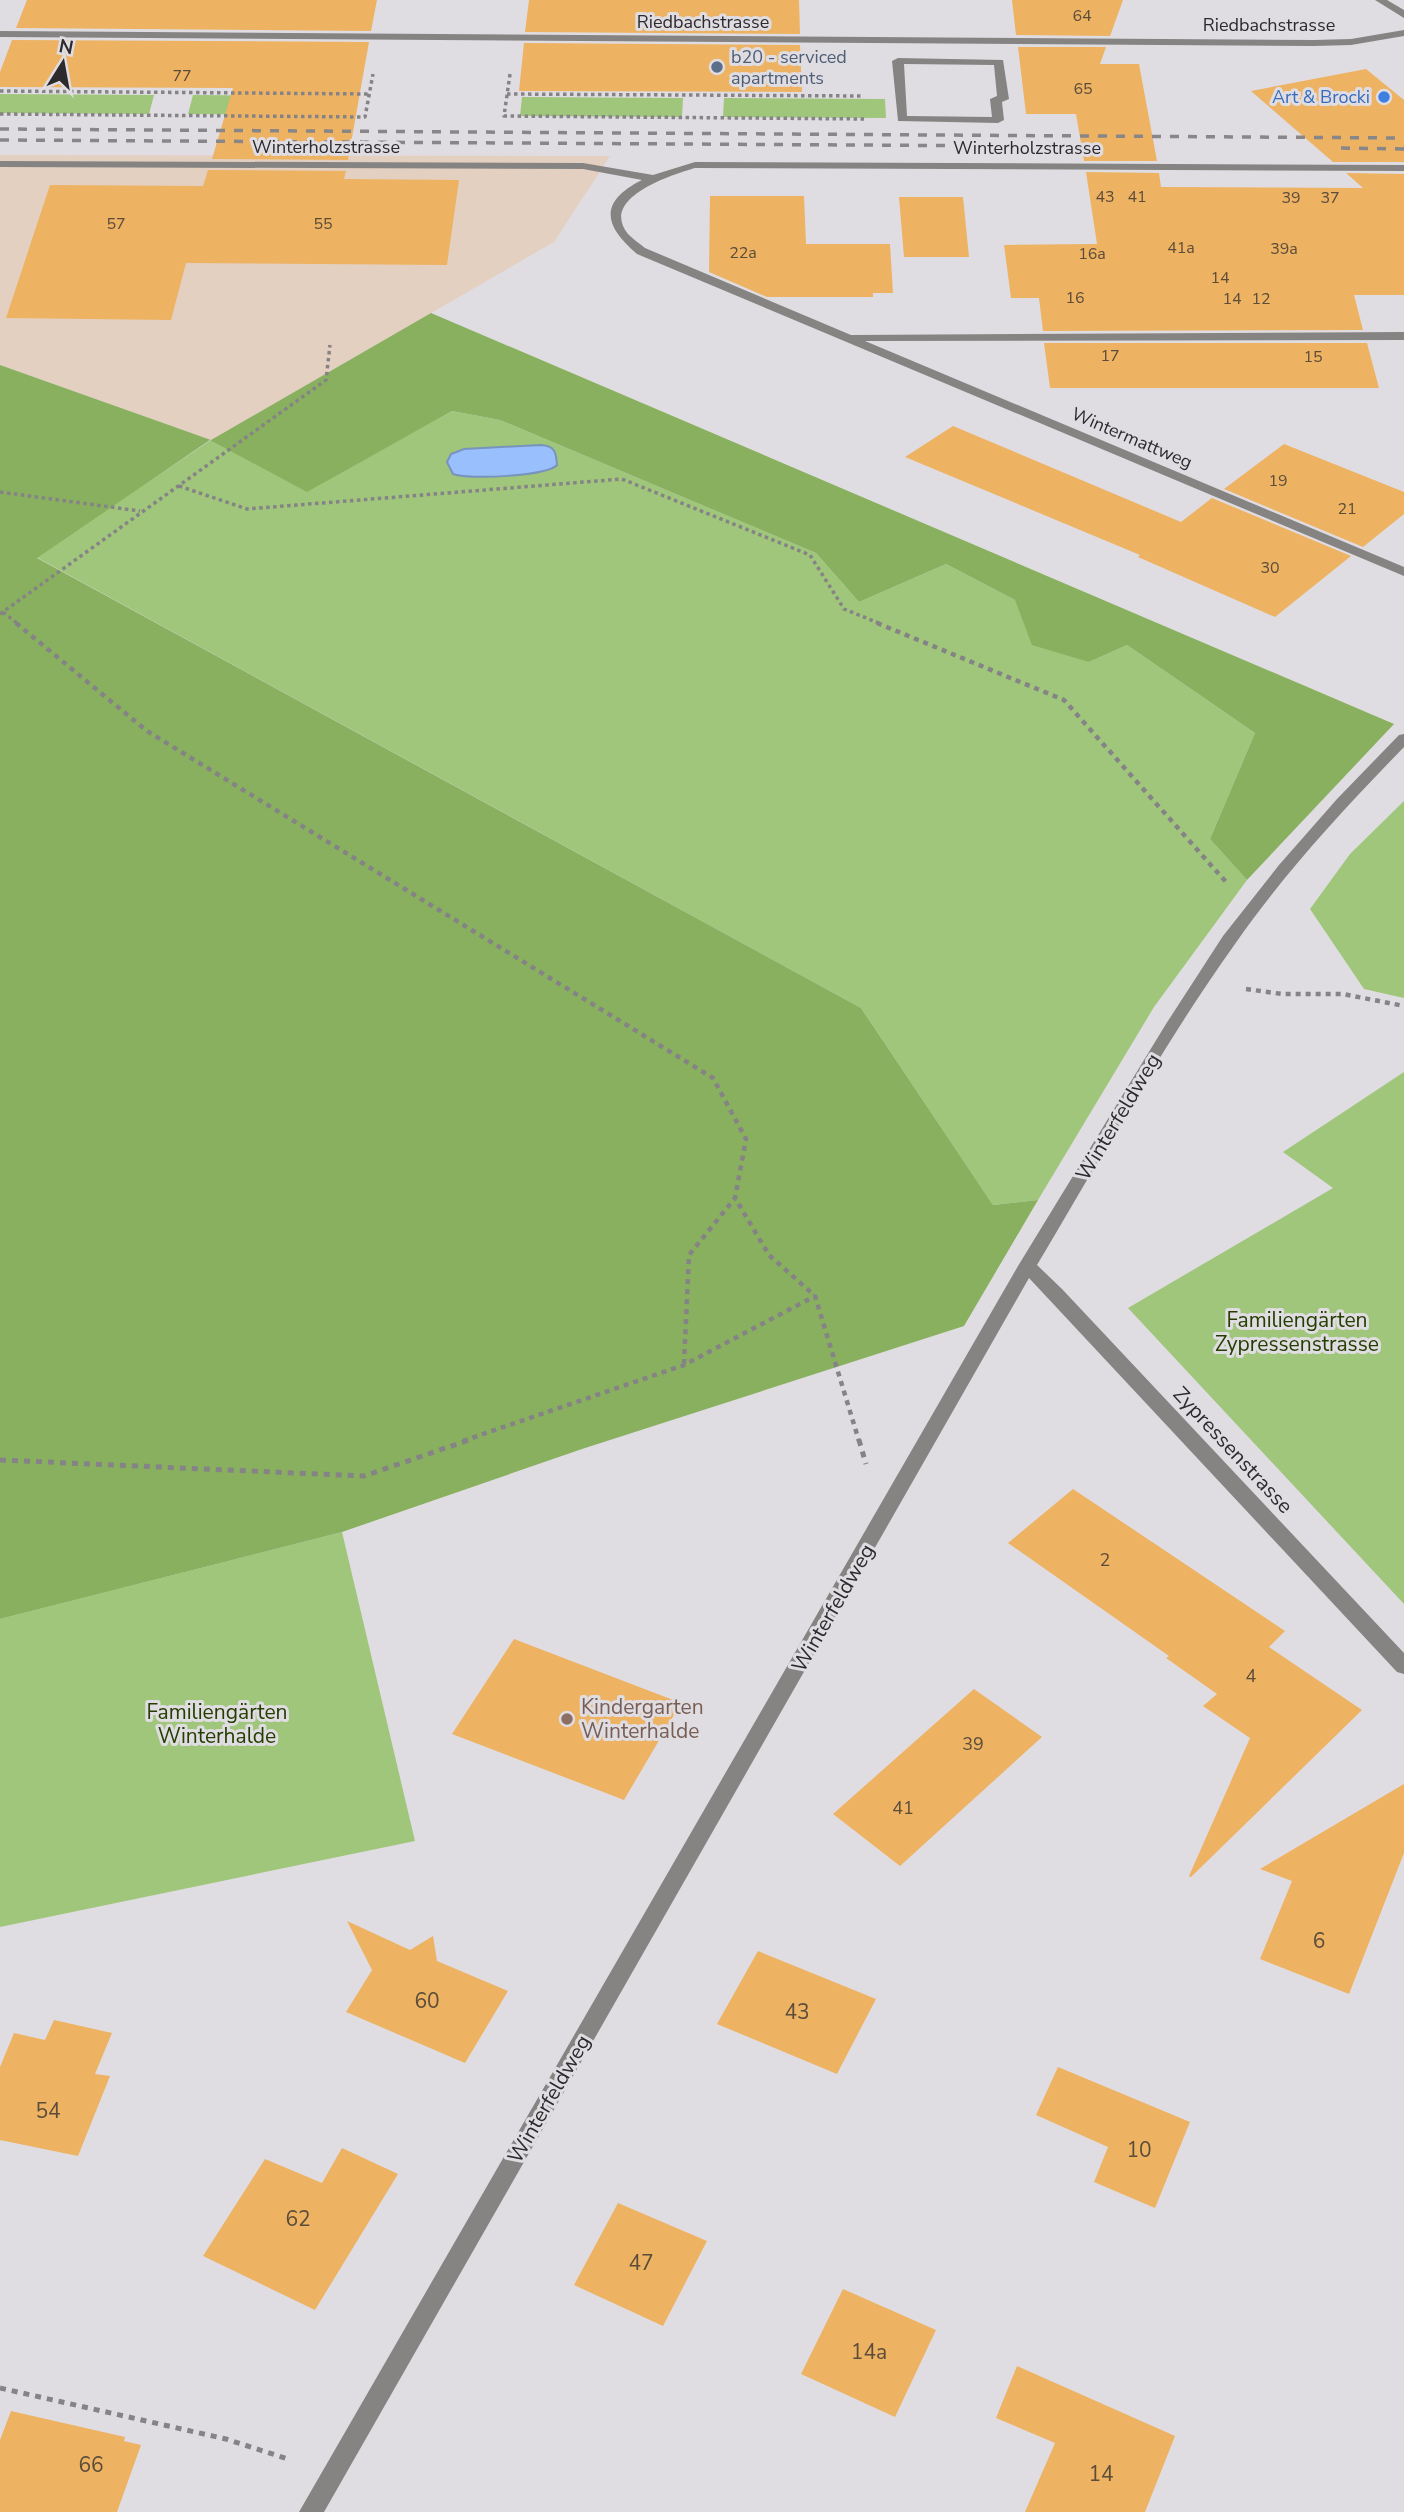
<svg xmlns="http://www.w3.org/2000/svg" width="1404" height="2512" font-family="'Nunito Sans',sans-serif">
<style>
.industrial{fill:#e4d0c1}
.green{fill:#9fc67a}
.forest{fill:#88b05e}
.water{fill:#99c0fc;stroke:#7893be;stroke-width:2}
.building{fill:#edb262}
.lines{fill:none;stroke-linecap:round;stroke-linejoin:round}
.path-far2{stroke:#868387;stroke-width:3.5;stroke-dasharray:3.5 3.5;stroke-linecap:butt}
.path-far1{stroke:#868387;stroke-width:4.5;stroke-dasharray:5 5;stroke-linecap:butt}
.path{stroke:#868387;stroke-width:5;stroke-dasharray:6 6;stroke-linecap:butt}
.minor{fill:#868482;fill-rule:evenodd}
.rail{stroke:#888689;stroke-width:3.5;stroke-dasharray:9 9;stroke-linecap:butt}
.service-dot{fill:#5c6f8a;stroke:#e0dde2;stroke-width:2.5}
.shop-dot{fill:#3f7fe0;stroke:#e0dde2;stroke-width:2.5}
.education-dot{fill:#8d6e63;stroke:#e0dde2;stroke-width:2.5}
.labels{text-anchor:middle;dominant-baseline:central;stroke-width:6;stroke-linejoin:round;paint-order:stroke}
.far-number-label{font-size:16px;fill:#5c4c3a}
.far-street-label{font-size:18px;fill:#2c2a2c;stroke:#e0dde2}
.far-service-label{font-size:18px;fill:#4e5e75;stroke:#e0dde2;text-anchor:start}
.far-shop-label{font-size:18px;fill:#366cbe;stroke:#e0dde2;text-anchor:end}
.number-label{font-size:18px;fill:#5c4c3a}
.street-label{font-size:21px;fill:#2c2a2c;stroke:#e0dde2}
.park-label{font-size:21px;fill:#253e00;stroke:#e0dde2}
.education-label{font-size:21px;fill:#785e54;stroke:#e0dde2;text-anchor:start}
.near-number-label{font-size:21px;fill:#5c4c3a}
</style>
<rect width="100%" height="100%" fill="#e0dde2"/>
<path class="industrial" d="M0,155L610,156L554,242L211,440L0,365Z"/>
<path class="green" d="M0,94L154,95L149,114L0,113Z
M193,95L354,96L350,115L188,114Z
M522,97L683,98L682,117L520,116Z
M724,98L885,99L886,118L723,117Z
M452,411L500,420L816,553L859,602L946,564L1015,600L1089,662L1127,645L1255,733L1210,839L1247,880L1154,1007L1038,1200L993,1205L861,1008L36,557L211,440L307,491Z
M1404,801V998L1364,989L1310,909L1350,854Z
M1404,1072V1604L1128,1308L1333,1188L1283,1152Z
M342,1532L415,1841L0,1927V1619Z"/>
<path class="forest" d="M431,313L1394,724L1247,880L1210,839L1255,733L1127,645L1089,662L1032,645L1015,600L946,564L859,602L816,553L500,420L452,411L307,492L210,440L37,558L861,1008L993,1205L1038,1200L964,1326L582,1449L342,1532L0,1619V365L211,440Z"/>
<path class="water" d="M541,445C555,446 556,452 557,465C547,476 469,480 453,474L447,462L451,454L464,449Z"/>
<path class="building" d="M27,0H377L371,31L16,28Z
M529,0H799L800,34L525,32Z
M1012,0H1123L1110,36L1016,35Z
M12,40L369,42L348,160L212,159L233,88L0,87V72Z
M524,43L800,45L802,92L519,91Z
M1018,47H1106L1100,64H1139L1157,161H1084L1076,114H1026Z
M1366,69L1404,100V162H1333L1251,91Z
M208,170L346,171L344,179L459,180L447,265L186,263L171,320L6,318L50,185L203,186Z
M1086,172L1159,173L1161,187L1363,188L1346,173L1404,174V295H1354L1363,330L1043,331L1039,298H1011L1004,245L1097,244Z
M710,196H804L806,244H890L893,293H873V297H767L709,272Z
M899,197H963L969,257H904Z
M1044,343H1367L1379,388H1050Z
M953,426L1181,522L1212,498L1351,556L1275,617L1138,557L1140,555L905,457Z
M1284,444L1404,492V514L1363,547L1224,489Z
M1073,1489L1285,1631L1269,1647L1362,1710L1191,1877L1189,1876L1250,1738L1203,1706L1217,1694L1166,1658L1169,1656L1008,1543Z
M514,1639L681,1703L624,1800L452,1734Z
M974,1689L1042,1737L900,1866L833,1814Z
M1404,1784V1853L1349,1994L1260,1959L1292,1881L1260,1869Z
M347,1921L410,1950L433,1936L437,1961L508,1991L465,2063L346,2012L372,1970Z
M758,1951L876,1999L837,2074L717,2024Z
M54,2020L112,2033L95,2074L110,2076L78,2156L0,2140V2067L14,2033L45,2040Z
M1058,2067L1190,2122L1155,2208L1094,2182L1108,2147L1036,2115Z
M342,2148L398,2174L315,2310L203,2256L265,2159L322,2183Z
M618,2203L707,2241L663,2326L574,2285Z
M843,2289L936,2330L895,2417L801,2374Z
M1017,2366L1175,2436L1145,2512H1025L1055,2443L996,2418Z
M11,2411L125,2437L124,2441L141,2445L117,2512H0V2440Z"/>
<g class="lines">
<path class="path-far2" d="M510,74L504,116L866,119
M0,91L369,94
M507,94L863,96
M0,114L365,117L373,74
M179,486L247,509L622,479L810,555L844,609L881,624
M0,492L140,511
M3,612L18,624
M0,614L326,380L330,345"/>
<path class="path-far1" d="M16,623L147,731L713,1078L746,1139L735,1198L769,1255L815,1296L859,1441
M877,623L1064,700L1226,882
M1246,989L1282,994H1343L1404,1006
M684,1364L689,1255L735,1198
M463,1441L684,1365L815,1296"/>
<path class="path" d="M859,1440L866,1464
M0,1460L364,1476L469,1440
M0,2388L226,2439L291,2460"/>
<path class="minor" d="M1375,0H1387L1404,10V18Z
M1404,30V36L1351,45L1314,46L0,37V31L1314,40L1351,39Z
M898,58L1003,60L1009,99L1002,102L1004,120L998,123L898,121L892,61ZM904,64L994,65L997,96L990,99L992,117L907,116Z
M0,161L583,163L653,175L695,162L1404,165V171L695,168C671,175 599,198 628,234C633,239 640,244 645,248L851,335L1404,332V340L865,341L1404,567V576L637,254C604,226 598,202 642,180L583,169L0,167Z
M1404,734V747C1344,809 1285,872 1235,944C1162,1046 1101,1158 1037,1265L1062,1289L1404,1653V1674L1397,1672L1029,1278L324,2512H299L1018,1266L1166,1024L1223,936L1279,865L1337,799L1399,735Z"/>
<path class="rail" d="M0,129L1404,138
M0,140L1023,146
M1341,148L1404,149"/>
</g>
<circle class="service-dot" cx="717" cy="67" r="7"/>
<circle class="shop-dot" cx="1384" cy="97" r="7"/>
<circle class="education-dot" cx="567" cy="1719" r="7"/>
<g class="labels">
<g class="far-number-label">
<text x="1082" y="16">64</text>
<text x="182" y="76">77</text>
<text x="1083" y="89">65</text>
<text x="1105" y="197">43</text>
<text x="1137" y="197">41</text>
<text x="1291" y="198">39</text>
<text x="1330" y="198">37</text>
<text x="116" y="224">57</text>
<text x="323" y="224">55</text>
<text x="1181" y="248">41a</text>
<text x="1284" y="249">39a</text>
<text x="743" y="253">22a</text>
<text x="1092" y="254">16a</text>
<text x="1220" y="278">14</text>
<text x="1075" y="298">16</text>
<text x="1232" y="299">14</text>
<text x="1261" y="299">12</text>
<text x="1110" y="356">17</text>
<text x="1313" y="357">15</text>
<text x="1278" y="481">19</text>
<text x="1347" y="509">21</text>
<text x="1270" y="568">30</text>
</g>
<g class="far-street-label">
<text x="703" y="22">Riedbachstrasse</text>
<text x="1269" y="25">Riedbachstrasse</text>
<text x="326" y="147">Winterholzstrasse</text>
<text x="1027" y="148">Winterholzstrasse</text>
<text transform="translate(1132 438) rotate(23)">Wintermattweg</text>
</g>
<g class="far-service-label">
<text x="731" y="57">b20 - serviced<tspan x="731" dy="21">apartments</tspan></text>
</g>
<g class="far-shop-label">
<text x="1370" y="97">Art &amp; Brocki</text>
</g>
<g class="number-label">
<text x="1105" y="1560">2</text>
<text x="1251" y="1676">4</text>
<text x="973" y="1744">39</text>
<text x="903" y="1808">41</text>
</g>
<g class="street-label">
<text transform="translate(1118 1117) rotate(-59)">Winterfeldweg</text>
<text transform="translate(1233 1450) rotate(47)">Zypressenstrasse</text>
<text transform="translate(833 1608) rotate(-60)">Winterfeldweg</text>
<text transform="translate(549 2099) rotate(-60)">Winterfeldweg</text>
</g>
<g class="park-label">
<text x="1297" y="1320">Familiengärten<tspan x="1297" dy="24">Zypressenstrasse</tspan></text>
<text x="217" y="1712">Familiengärten<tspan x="217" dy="24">Winterhalde</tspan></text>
</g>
<g class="education-label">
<text x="581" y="1707">Kindergarten<tspan x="581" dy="24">Winterhalde</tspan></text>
</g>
<g class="near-number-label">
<text x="1319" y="1941">6</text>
<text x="427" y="2001">60</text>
<text x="797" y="2012">43</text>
<text x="48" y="2111">54</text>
<text x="1139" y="2150">10</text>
<text x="298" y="2219">62</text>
<text x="641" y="2263">47</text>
<text x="869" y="2352">14a</text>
<text x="91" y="2465">66</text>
<text x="1101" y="2474">14</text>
</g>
</g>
<g transform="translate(63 63) rotate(11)" stroke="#e0dde2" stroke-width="5" paint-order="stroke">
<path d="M0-5L12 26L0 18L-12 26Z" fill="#2c2a2c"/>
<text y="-10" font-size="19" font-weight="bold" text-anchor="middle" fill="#2c2a2c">N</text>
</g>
</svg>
